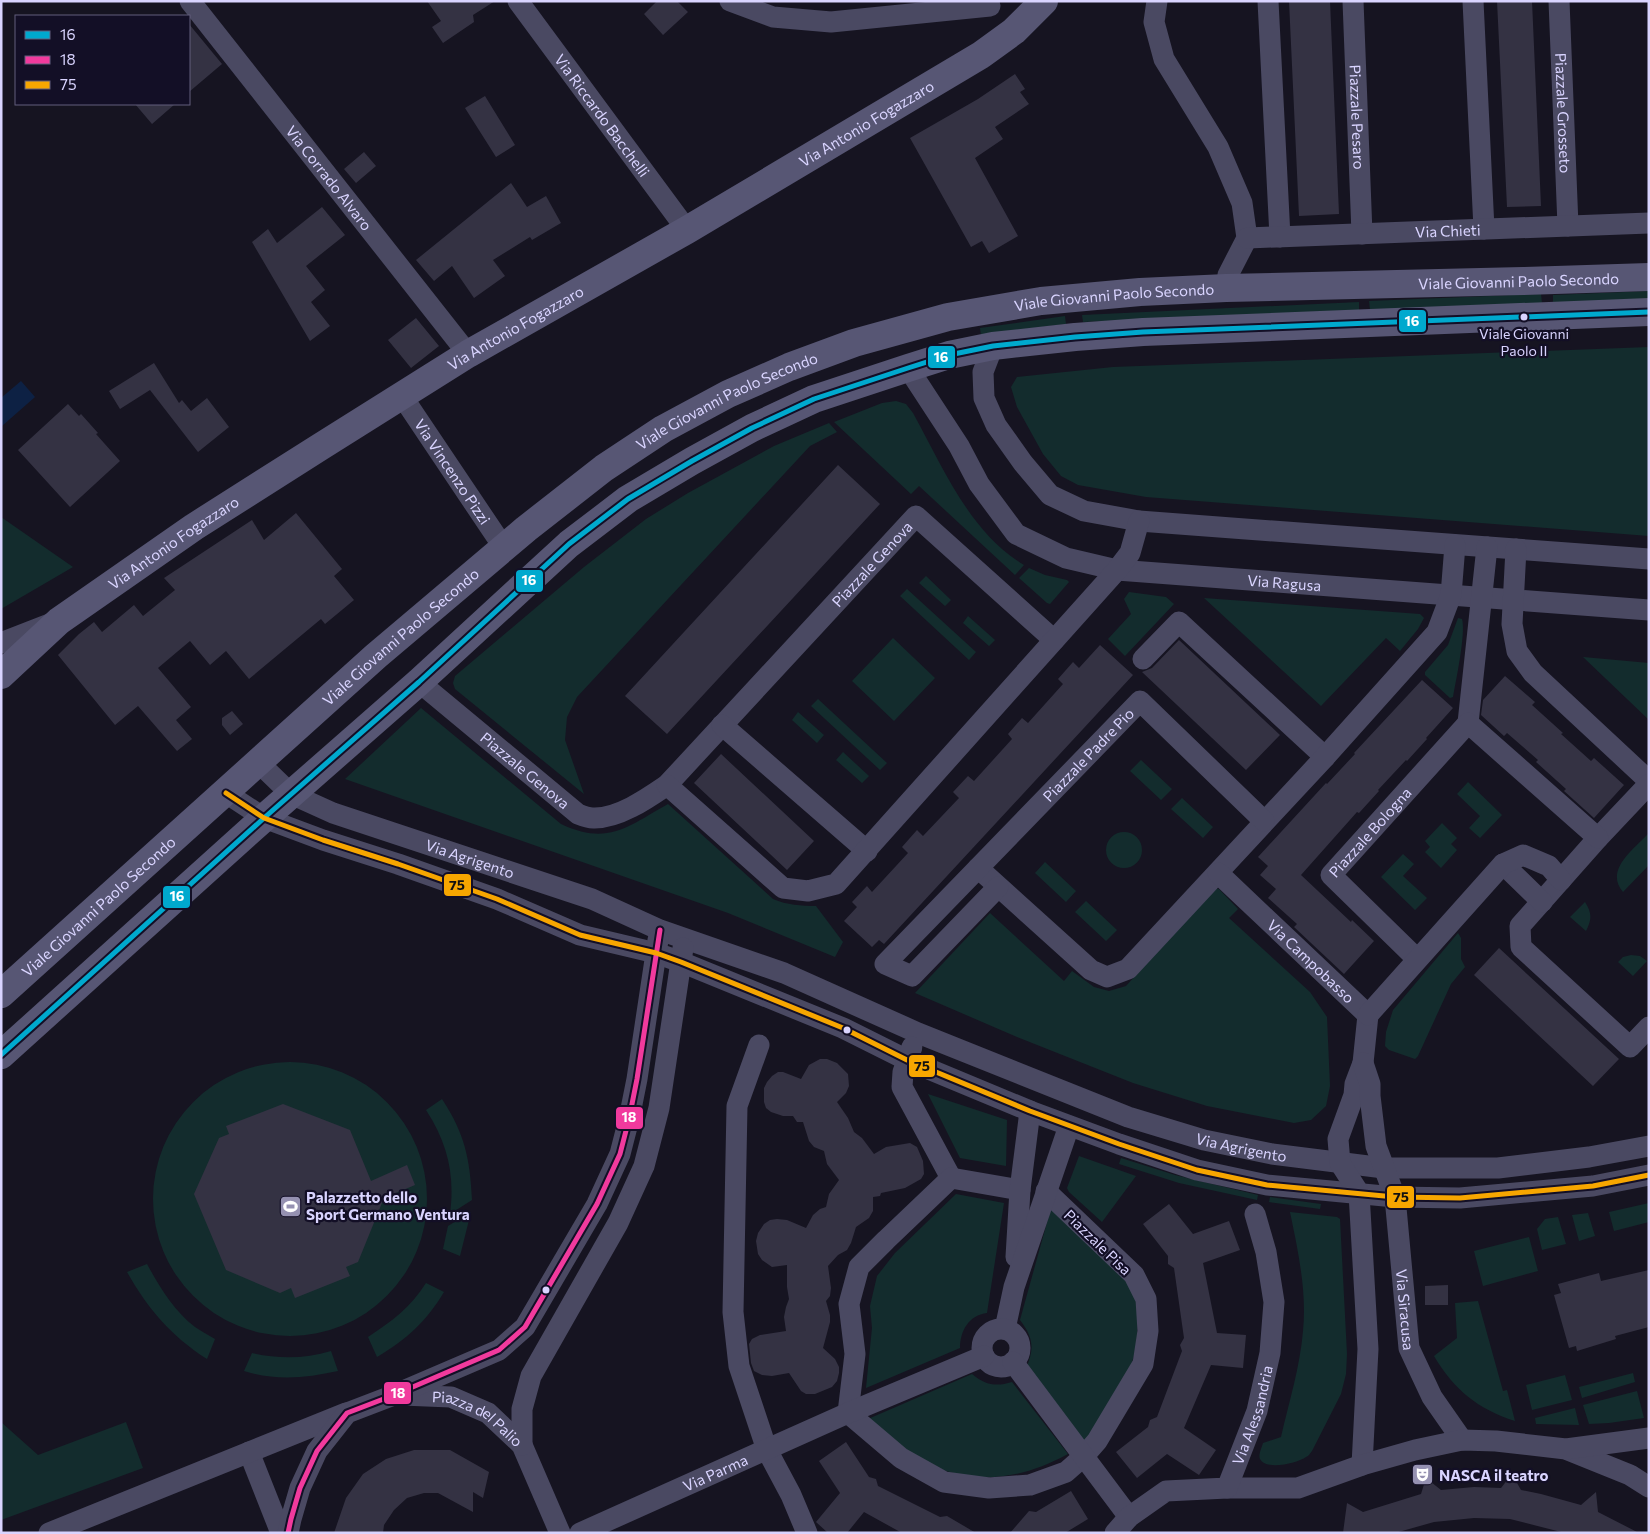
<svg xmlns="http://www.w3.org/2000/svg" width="1650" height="1534" font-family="Commissioner,sans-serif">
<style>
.green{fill:#132c2d}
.water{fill:#0d2144}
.building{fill:#343243}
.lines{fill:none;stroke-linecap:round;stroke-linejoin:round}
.street{stroke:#4a4962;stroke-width:21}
.secondary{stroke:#575674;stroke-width:28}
.bus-1-casing{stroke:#130f26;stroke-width:9}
.bus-2-casing{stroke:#130f26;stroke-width:9}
.bus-3-casing{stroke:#130f26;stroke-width:9}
.bus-1{stroke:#00a9ce;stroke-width:5}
.bus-2{stroke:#f13a9d;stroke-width:5}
.bus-3{stroke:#f7a600;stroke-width:5}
.bus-dot{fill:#d9d4ff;stroke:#130f26;stroke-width:2}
.labels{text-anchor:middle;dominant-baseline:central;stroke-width:4.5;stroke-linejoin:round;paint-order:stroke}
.bus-label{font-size:14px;fill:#d9d4ff;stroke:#130f26}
.street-label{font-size:15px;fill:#d9d4ff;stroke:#130f26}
.poi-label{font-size:15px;font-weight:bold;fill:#d9d4ff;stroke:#130f26;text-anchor:start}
.line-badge{stroke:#130f26;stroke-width:2}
.badge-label{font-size:14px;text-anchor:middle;font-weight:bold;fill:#fff}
.pale-badge-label{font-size:14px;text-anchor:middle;font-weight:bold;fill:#111}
</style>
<rect width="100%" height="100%" fill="#161421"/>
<path class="green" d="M1649,291V299L1553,303V295Z
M1541,294L1542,303L1370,310L1369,301Z
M1359,302V310L1083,322L1082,315Z
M1065,316L1066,324L1026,329L981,336L980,328Z
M1649,347V536L1146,497L1078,485L1061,476L1043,454L1017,407L1011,387L1017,377L1113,367Z
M896,401L906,404L913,413C943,467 969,532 1024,565L1015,575L919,486L911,494L834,422L882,403Z
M829,423L837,432L810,446L577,697L567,717L565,740L584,794L455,689L453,683L455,676L584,567L646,519L688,493L774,446Z
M1,517L73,567L1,609Z
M1029,568L1045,575L1067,580L1069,582L1050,604L1047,603L1019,578Z
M926,576L951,600L945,606L919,583Z
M907,589L976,652L969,660L900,596Z
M1129,592L1166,597L1174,604L1125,656L1108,639L1131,614L1124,599Z
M1204,598L1420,614L1424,618L1418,629L1400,651L1386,638L1321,706Z
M968,616L995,640L989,646L963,623Z
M1458,618L1462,619C1466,633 1456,680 1453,697L1450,698L1425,675V672L1448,645Z
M893,638L935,678L894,721L852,681Z
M1583,657L1649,663V720Z
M818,699L887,763L880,770L811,706Z
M421,708L561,824C608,846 627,827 668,804L773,899C787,905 801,906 816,906L843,942L835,957L728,913L345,779Z
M798,712L824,735L817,743L792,720Z
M843,752L869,776L862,783L836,760Z
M1141,760L1172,789L1161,800L1130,771Z
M1468,782L1502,815L1480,838L1469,828L1480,816L1457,794Z
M1182,798L1213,827L1203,838L1171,809Z
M1442,823L1457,838L1451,844L1457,850L1441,868L1425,852L1430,847L1425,841Z
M1106 850a18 18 0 1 1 36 0a18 18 0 1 1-36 0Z
M1649,833V865L1623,892C1604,870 1634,849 1649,833Z
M1403,854L1414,864L1403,876L1427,898L1415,910L1381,877Z
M1045,862L1076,891L1066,902L1035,873Z
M1215,888L1219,889L1238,909L1229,918L1310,992L1327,1017L1330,1086L1326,1106L1311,1120L1294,1123L1207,1106L1133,1083L1017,1037L915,993L990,913L1064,981L1072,971L1094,987L1109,991L1126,986Z
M1086,901L1117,930L1106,941L1075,912Z
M1585,902C1592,913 1592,919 1586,931L1570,917Z
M1458,933L1461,938V959L1465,967L1451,984L1418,1056L1415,1059L1389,1050L1385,1046L1386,1032L1393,1010Z
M1631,955L1640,956L1647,961L1633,976L1618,962L1623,957Z
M153 1199a137 137 0 1 1 274 0a137 137 0 1 1-274 0Z
M928,1094L1007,1120L1006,1166L960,1158Z
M442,1099C465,1134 470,1159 472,1200L450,1214C455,1175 448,1144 426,1110Z
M1079,1156L1136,1176L1102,1222L1069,1192L1067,1188Z
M1121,1158L1175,1175L1258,1195L1257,1200L1179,1183L1119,1164Z
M956,1194L1004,1203L987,1313C969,1315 960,1331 960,1348L866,1388L872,1328L870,1306L877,1276L895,1253Z
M1270,1197L1321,1204L1320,1209L1269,1202Z
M1649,1203V1222L1614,1231L1609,1212Z
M1051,1208L1129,1284L1139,1308L1136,1350L1129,1371L1086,1444L1026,1368C1035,1348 1033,1337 1020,1320Z
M471,1212L460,1256L443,1249L448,1226Z
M1290,1212L1337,1217L1340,1219L1347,1354L1346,1374L1341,1394L1312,1451C1310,1453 1309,1456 1306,1457C1298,1463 1266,1471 1260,1459C1258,1455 1262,1447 1263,1443L1281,1437C1289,1402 1300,1367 1303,1331C1307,1291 1298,1251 1290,1212Z
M1588,1213L1595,1236L1579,1241L1572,1215Z
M1558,1217L1566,1244L1542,1250L1537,1229L1545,1219Z
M1529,1237L1538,1271L1483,1286L1474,1251Z
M147,1264C159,1286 174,1311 195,1327C201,1331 208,1335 215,1339L207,1359C171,1336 148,1309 127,1272Z
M426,1283L444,1292C426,1322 407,1339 377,1357L368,1337C391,1322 411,1307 426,1283Z
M1478,1301L1503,1391L1507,1390L1515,1421C1478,1409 1454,1390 1434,1356L1457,1338L1455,1303Z
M331,1351L338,1371C306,1378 276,1381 244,1371L252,1353C278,1359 305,1359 331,1351Z
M1633,1373L1635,1382L1582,1398L1579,1387Z
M972,1374C985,1385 996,1387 1012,1382L1068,1454C1013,1484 959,1487 906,1451C892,1442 880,1429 868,1419Z
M1565,1375L1572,1400L1532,1410L1526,1385Z
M1637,1391L1644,1418L1609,1423L1589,1424L1583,1405Z
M1575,1408L1579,1425L1536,1424L1535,1418Z
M1,1422L38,1455L126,1422L143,1468L1,1520Z"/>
<path class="water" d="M21,381L35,397L2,426L1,398Z"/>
<path class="building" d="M427,1H495L473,15L474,22L443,43L432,27L441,21Z
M657,1H677L688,12L663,35L644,14Z
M1289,1H1330L1339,214L1299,216Z
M1497,1H1532L1541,206L1507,207Z
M189,24L222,64L189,92Z
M1015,74L1025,89L1020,92L1029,104L995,127L1003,139L975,158L1018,236L989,253L982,241L971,247L910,138L978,99Z
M485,96L515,145L496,157L465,108Z
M135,104H175L152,124Z
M364,152L376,166L356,183L344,169Z
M511,183L527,207L546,196L561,223L532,240L530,237L493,260L505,276L474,298L452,266L434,281L416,260Z
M322,207L345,235L306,266L325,290L311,302L330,326L310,341L252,242L268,229L277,243Z
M416,318L439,346L411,368L388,340Z
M154,363L179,403L182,400L191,411L207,398L229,427L198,452L150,390L120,409L109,391Z
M68,404L79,416L81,414L98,433L96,434L120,461L70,507L18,450Z
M838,465L880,504L667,734L625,696Z
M296,513L342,569L334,576L354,600L325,624L321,619L249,679L226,651L210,665L190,641L158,668L191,707L176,720L192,739L177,751L138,706L115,725L58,655L79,634L94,622L102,632L134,605L143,616L175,590L164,578L252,520L264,540Z
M1179,640L1280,735L1246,770L1142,672L1152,668Z
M1100,645L1133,675L884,944L879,940L872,947L844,921L857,907L852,902L867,886L872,892L908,853L902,847L917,830L923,836L959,798L953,792L968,776L974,781L1012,739L1008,734L1022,718L1028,723L1063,684L1058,679L1073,662L1079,668Z
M1505,676L1535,702L1532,705L1563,733L1561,734L1591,761L1594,758L1624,785L1594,818L1564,791L1566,789L1536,762L1538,760L1507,733L1504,736L1481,715L1483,700Z
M1422,680L1453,708L1426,738L1427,739L1407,761L1406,760L1378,790L1379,791L1359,813L1357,812L1301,875L1351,922L1352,920L1374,941L1344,974L1294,927L1297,924L1268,898L1276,889L1260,875L1268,866L1258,857L1326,783L1327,784L1355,754L1354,753Z
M232,711L243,724L230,735L222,725V718Z
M721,754L814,841L787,870L694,783Z
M1499,948L1619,1059L1593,1086L1474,975Z
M820,1059H827L837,1063L848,1074L849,1086L846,1093L837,1102L848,1118L854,1132L862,1138L874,1154L886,1147L910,1143L917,1147L923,1161L924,1174L921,1179L905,1188L881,1193L880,1196L873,1197V1211L869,1218L856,1227L851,1243L847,1250L838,1255L828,1266L831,1288L830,1296L826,1301L830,1315V1322L823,1348L835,1359L839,1367V1373L837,1381L832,1387L815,1394H806L801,1391L789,1373L772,1376L762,1375L754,1371L751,1363L749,1344L752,1339L760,1335L786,1331L784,1317L786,1307L789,1299L787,1287V1265L772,1267L762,1260L758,1254L756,1241L758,1233L764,1224L770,1220L777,1219L787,1220L806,1228L813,1215L820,1209L826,1207L829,1194L839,1180L827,1164L824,1151L814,1147L809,1141L803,1122H797L793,1116H783L771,1112L766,1108L764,1102V1088L767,1082L772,1076L778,1072H783L801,1079L809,1065Z
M283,1104L350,1130L371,1181L407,1165L415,1185L384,1198L358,1262L346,1267L350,1276L295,1298L291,1288L280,1293L226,1270L194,1194L219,1138L229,1134L226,1126Z
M1169,1204L1193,1234L1229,1221L1240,1250L1203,1263L1217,1333L1246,1335L1243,1368L1211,1365L1184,1428L1216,1450L1199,1475L1167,1454L1137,1478L1116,1452L1148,1427L1150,1420L1157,1417L1182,1351L1180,1345L1184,1338L1174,1268L1168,1264V1256L1143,1224Z
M1649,1270V1327L1615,1336L1616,1339L1577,1351L1576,1346L1569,1348L1554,1295L1561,1293L1558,1284L1599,1273L1601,1281Z
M1448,1285V1305H1425V1286Z
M846,1442L869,1477L876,1479L878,1486L940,1517L947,1516L976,1533H902L864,1512L847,1533H828L816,1522L840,1493L819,1461Z
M414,1450H450L489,1472L483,1498L473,1492V1512L438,1493H424L407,1498L394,1510L384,1525L383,1533H334L346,1498L363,1474L386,1459Z
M1512,1474L1521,1490L1541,1494L1581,1505L1596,1492L1598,1512L1639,1533H1565L1510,1519L1474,1518L1434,1522L1395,1533H1343L1347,1503L1363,1512L1421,1494L1426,1478L1441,1490L1474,1487L1501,1488Z
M1071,1491L1088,1519L1065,1533H1010L1029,1511L1036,1512Z"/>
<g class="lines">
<g class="street">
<path id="s1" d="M190,1L468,354"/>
<path id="s2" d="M518,1L687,230"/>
<path d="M730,1L773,17L831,22L990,6"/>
<path d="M1157,1L1154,22L1164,59L1218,147L1242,203L1247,238L1228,275L1226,288"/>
<path d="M1268,1L1280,237"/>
<path id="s3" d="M1353,1L1362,234"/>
<path d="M1473,1L1484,229"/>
<path id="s4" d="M1559,1L1568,226"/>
<path id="s5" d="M1247,238L1649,223"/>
<path d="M993,346L983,372L984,398L996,425L1023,463L1050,495L1084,511L1139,521L1649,559"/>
<path id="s6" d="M908,368L959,446L979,484L1016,534L1066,558L1117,570L1649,610"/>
<path id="s7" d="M402,396L504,548"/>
<path d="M1516,549L1512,624L1517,651L1533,673L1649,781"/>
<path d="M1,643L52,623"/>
<path d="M1143,659L1179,622L1325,757"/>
<path id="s8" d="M419,682L578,814C583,816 588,818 593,818C618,819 648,798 667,785L916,516L1054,640"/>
<path d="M1468,723L1487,547"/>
<path d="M722,725L867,851"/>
<path id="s9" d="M259,763L291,794L333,813L592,899L660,930L784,973L918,1033L1128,1117L1204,1140L1272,1154L1384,1168H1498L1589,1157L1649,1146"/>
<path d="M1649,784L1598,838L1520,926L1521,947L1630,1047L1649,1027"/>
<path d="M667,785L783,888L808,891L836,884L1117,570L1130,553L1139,521"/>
<path d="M226,793L264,818L323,840L398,864L497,899L580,935L656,953L681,962L843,1028L907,1060L1030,1111L1119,1144L1197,1170L1267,1185L1395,1197L1460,1198L1593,1186L1649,1175"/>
<path d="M1503,864L1542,902"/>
<path d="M978,868L1091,970L1107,977L1128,969L1325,757L1437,632L1451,595L1455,545"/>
<path id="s10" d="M1218,873L1368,1015L1363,1063L1355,1084L1354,1095L1338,1139L1340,1163L1359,1193L1368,1349L1362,1465"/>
<path id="s11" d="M998,887L912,976L885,964L1140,701L1264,821"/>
<path id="s12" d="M1417,959L1331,875L1468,723L1598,838"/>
<path d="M1368,1015L1503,864L1523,855L1549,866L1561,880"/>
<path d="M759,1045L737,1106L733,1312L739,1366L767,1450L791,1495L807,1533"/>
<path d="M912,1047L903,1072L902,1087L951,1178"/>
<path id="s13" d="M1363,1063L1370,1084V1096L1376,1146L1395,1197L1409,1348L1432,1397L1462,1440"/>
<path d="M1020,1190L951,1178L886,1240L859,1267L849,1304L855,1354L848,1413L901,1458L944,1482L989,1488L1030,1485L1066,1472L1083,1457L1097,1441L1143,1364L1148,1331L1146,1299L1134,1275L1046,1191"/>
<path d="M1016,1257L1020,1190L1030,1111"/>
<path d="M1005,1329L1014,1287L1069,1126"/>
<circle cx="1001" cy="1348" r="19"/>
<path d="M1013,1362L1129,1517"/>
<path id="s14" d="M402,1395L451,1397L488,1413L522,1445L560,1533"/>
<path d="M522,1445V1409L531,1376L618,1223L644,1166L659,1108L683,948"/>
<path d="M1568,1450L1630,1475L1649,1487"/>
<path d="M249,1452L281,1533"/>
<path d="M1227,1488H1298L1362,1465L1415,1450L1462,1440L1496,1441L1566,1449L1649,1438"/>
<path d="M49,1533L346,1413"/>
<path d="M288,1533L291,1519L300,1488L317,1451L347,1413L394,1395L499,1350L525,1327L597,1204L620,1154L629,1119L637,1079L658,940"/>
<path id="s15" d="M580,1533L848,1413L984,1356"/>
<path id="s16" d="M1115,1533L1129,1517L1166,1491L1227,1488L1257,1411L1270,1353L1274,1302L1266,1252L1255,1214"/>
</g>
<g class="secondary">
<path id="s17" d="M1,675L59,621L194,527L320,447L468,354L687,230L981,55L1014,31L1044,1"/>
<path id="s18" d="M1,994L376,656L526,529L604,468L663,429L728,394L789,367L854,343L948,317L1041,301L1140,292L1226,288L1523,281L1649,277"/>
<path d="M1,1055L264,818L419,682L569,544L628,499L692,461L752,428L814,399L908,368L949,355L993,346L1075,337L1143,332L1649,312"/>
</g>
<defs>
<path id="bus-1" d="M1,1055L264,818L419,682L569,544L628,499L692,461L752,428L814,399L908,368L949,355L993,346L1075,337L1143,332L1649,312"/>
<path id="bus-2" d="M288,1533L291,1519L300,1488L317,1451L347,1413L394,1395L499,1350L525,1327L597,1204L620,1154L629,1119L637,1079L660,930"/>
<path id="bus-3" d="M226,793L264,818L323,840L398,864L497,899L580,935L656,953L681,962L843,1028L907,1060L1030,1111L1119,1144L1197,1170L1267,1185L1395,1197L1460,1198L1593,1186L1649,1175"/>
</defs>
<use href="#bus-1" class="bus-1-casing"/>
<use href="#bus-2" class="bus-2-casing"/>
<use href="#bus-3" class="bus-3-casing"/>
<use href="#bus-1" class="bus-1"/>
<use href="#bus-2" class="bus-2"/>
<use href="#bus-3" class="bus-3"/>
</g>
<defs>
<symbol id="stadium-square" viewBox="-11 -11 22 22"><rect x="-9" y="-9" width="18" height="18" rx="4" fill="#9591b1" stroke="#130f26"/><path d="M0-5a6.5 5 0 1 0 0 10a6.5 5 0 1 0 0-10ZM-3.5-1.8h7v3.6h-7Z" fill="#fff"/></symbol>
<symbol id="theatre-square" viewBox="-11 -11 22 22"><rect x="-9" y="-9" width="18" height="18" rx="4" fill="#9591b1" stroke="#130f26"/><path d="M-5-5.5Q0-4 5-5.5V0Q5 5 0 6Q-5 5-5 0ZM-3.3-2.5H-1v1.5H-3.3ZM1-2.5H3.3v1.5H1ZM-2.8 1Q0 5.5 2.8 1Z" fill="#fff"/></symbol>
</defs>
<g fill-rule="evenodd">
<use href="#stadium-square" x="278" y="1194" width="25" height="25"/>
<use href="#theatre-square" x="1410" y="1462" width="25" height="25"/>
</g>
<g class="bus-dot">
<circle cx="1524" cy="317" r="4.5"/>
<circle cx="847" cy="1030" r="4.5"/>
<circle cx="546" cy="1290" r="4.5"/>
</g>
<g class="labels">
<g class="bus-label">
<text x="1524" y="333">Viale Giovanni<tspan x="1524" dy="17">Paolo II</tspan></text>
</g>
<g class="street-label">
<text stroke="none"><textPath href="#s4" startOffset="112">Piazzale Grosseto</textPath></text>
<text stroke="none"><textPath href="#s2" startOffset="142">Via Riccardo Bacchelli</textPath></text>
<text stroke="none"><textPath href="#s3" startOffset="116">Piazzale Pesaro</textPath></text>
<text stroke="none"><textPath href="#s17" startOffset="1028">Via Antonio Fogazzaro</textPath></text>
<text stroke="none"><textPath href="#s1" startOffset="225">Via Corrado Alvaro</textPath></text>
<text stroke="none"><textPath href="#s5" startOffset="201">Via Chieti</textPath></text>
<text stroke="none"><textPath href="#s18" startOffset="1751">Viale Giovanni Paolo Secondo</textPath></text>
<text stroke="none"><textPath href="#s18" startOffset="1346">Viale Giovanni Paolo Secondo</textPath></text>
<text stroke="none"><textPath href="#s17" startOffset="622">Via Antonio Fogazzaro</textPath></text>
<text stroke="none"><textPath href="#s18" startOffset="941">Viale Giovanni Paolo Secondo</textPath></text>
<text stroke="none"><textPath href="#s7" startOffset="91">Via Vincenzo Pizzi</textPath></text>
<text stroke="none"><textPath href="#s17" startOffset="218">Via Antonio Fogazzaro</textPath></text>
<text stroke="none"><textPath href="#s8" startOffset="606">Piazzale Genova</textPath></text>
<text stroke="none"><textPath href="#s6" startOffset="474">Via Ragusa</textPath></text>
<text stroke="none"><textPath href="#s18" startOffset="536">Viale Giovanni Paolo Secondo</textPath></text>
<text stroke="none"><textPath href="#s11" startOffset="445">Piazzale Padre Pio</textPath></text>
<text stroke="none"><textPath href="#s8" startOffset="138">Piazzale Genova</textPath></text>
<text stroke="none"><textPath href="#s12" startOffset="178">Piazzale Bologna</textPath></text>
<text stroke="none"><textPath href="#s9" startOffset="235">Via Agrigento</textPath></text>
<text stroke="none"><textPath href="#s18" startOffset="131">Viale Giovanni Paolo Secondo</textPath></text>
<text stroke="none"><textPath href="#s10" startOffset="128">Via Campobasso</textPath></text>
<text stroke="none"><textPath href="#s9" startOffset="1060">Via Agrigento</textPath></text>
<text transform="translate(1098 1242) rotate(44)">Piazzale Pisa</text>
<text stroke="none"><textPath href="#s13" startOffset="252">Via Siracusa</textPath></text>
<text stroke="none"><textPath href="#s16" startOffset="205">Via Alessandria</textPath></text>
<text stroke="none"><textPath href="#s14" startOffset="82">Piazza del Palio</textPath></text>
<text stroke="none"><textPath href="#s15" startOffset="148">Via Parma</textPath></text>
</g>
<g class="poi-label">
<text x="306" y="1197">Palazzetto dello<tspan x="306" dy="17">Sport Germano Ventura</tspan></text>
<text x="1439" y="1475">NASCA il teatro</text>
</g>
</g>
<g class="line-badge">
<rect x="1398" y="309" width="29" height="24" rx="5" fill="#00a9ce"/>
<rect x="927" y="345" width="29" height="24" rx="5" fill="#00a9ce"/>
<rect x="515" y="569" width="29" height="24" rx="5" fill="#00a9ce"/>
<rect x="443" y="873" width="29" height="24" rx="5" fill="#f7a600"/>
<rect x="162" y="885" width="29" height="24" rx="5" fill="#00a9ce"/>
<rect x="908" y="1054" width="28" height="24" rx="5" fill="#f7a600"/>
<rect x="615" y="1106" width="29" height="24" rx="5" fill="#f13a9d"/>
<rect x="1386" y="1185" width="29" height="24" rx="5" fill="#f7a600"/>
<rect x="383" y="1381" width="29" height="24" rx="5" fill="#f13a9d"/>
</g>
<g class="badge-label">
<text x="1412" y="326">16</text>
<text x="941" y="362">16</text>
<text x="529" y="585">16</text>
<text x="177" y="901">16</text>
<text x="629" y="1122">18</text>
<text x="398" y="1398">18</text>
</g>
<g class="pale-badge-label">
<text x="457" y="890">75</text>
<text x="922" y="1071">75</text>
<text x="1401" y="1202">75</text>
</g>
<rect width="1650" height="1534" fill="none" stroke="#d9d4ff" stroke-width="5"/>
<rect x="15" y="15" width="175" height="90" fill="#130f26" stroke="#625e7d"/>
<rect x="25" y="31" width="25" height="8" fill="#00a9ce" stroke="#625e7d"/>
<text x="60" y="40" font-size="15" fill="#d9d4ff">16</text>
<rect x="25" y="56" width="25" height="8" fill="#f13a9d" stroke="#625e7d"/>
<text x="60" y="65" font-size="15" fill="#d9d4ff">18</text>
<rect x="25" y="81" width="25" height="8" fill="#f7a600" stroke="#625e7d"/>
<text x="60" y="90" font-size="15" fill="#d9d4ff">75</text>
</svg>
